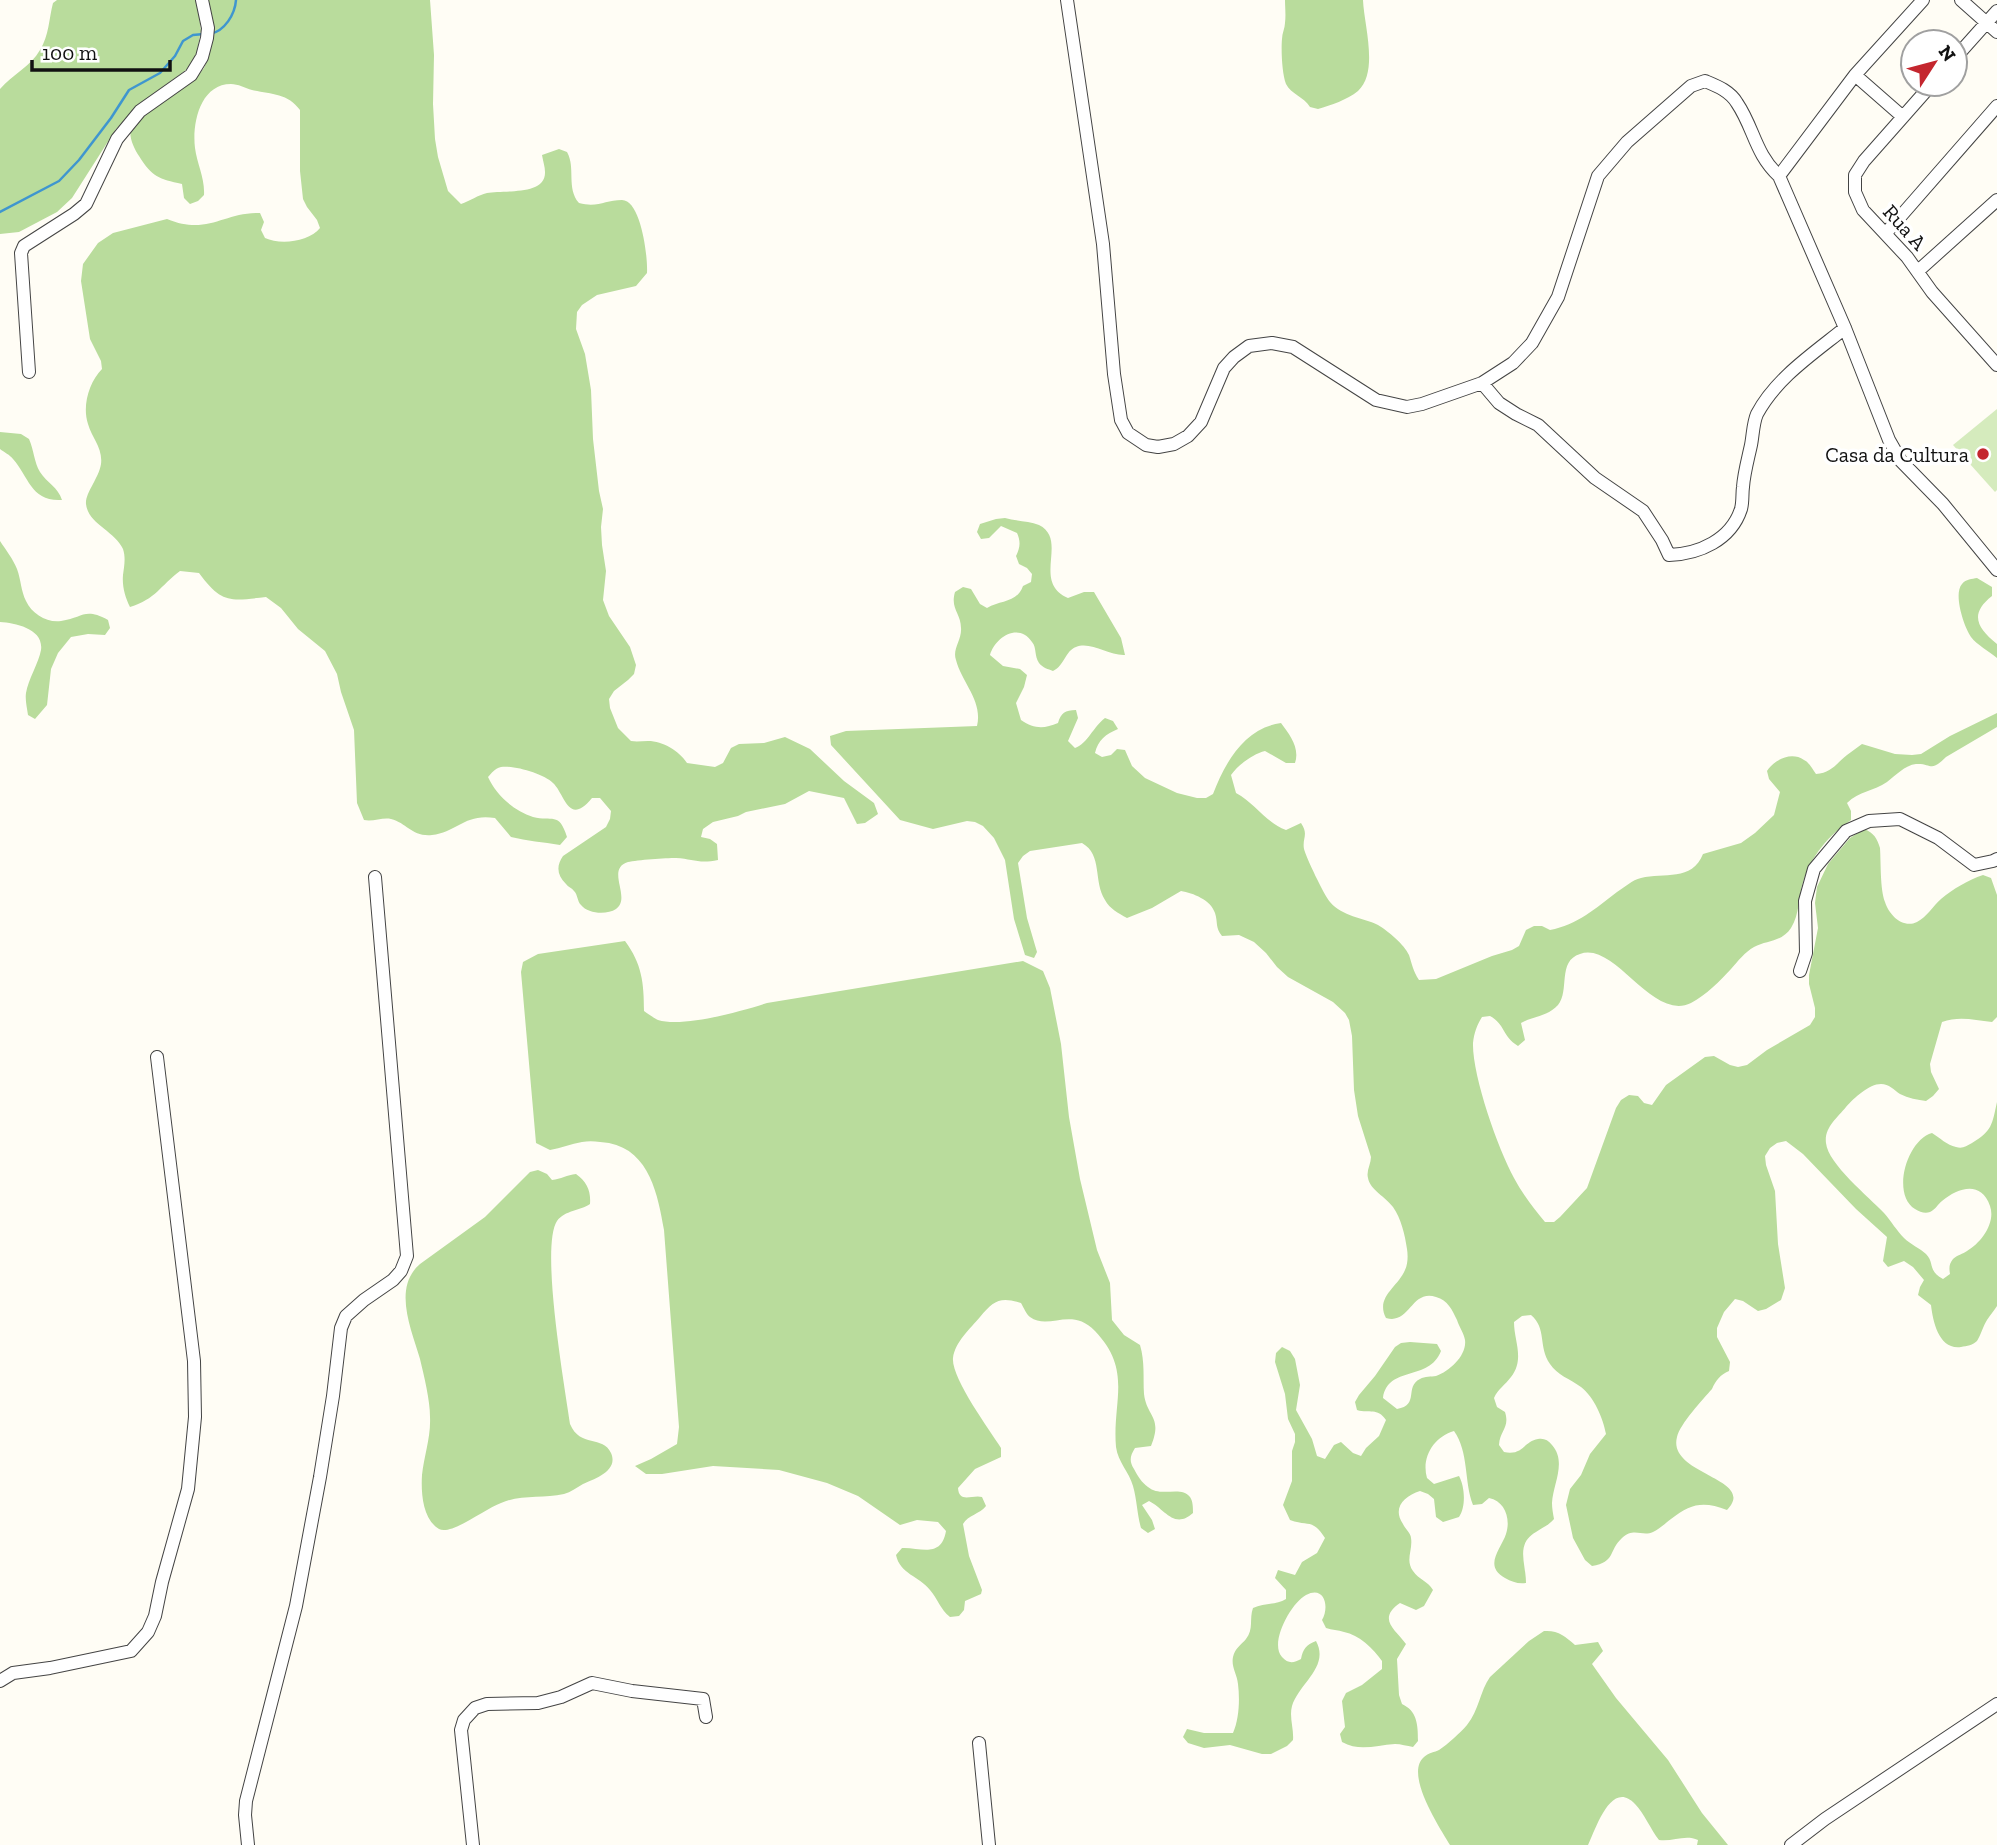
<svg xmlns="http://www.w3.org/2000/svg" width="1997" height="1845" font-family="'Zilla Slab',serif">
<style>
.green{fill:#d5ebbd}
.forest{fill:#b9dc9c}
.lines{fill:none;stroke-linecap:round;stroke-linejoin:round}
.stream{stroke:#3f96cf;stroke-width:2.5}
.minor-casing{stroke:#444;stroke-width:14}
.minor{stroke:#fff;stroke-width:12}
.poi-dot{fill:#c4262e;stroke:#fff;stroke-width:2.5}
.labels{text-anchor:middle;dominant-baseline:central;stroke-width:7;stroke-linejoin:round;paint-order:stroke}
.street-label{font-size:21px;fill:#111;stroke:#fff}
.poi-label{font-size:21px;fill:#111;stroke:#fff;text-anchor:end}
</style>
<rect width="100%" height="100%" fill="#fffdf5"/>
<path class="green" d="M1997,409V490L1995,492L1953,445Z"/>
<path class="forest" d="M57,0H197L201,31L196,56L186,70L141,103L116,129L72,198L57,212L19,232L0,234V89C12,75 31,66 40,50C49,36 49,18 53,3Z
M206,0H430L434,55L433,104L435,139L438,157L448,191L461,204C470,201 478,195 487,193C503,190 546,196 545,172C545,167 543,161 542,155L559,149L567,152C576,168 566,188 579,203C598,208 605,200 622,200C641,200 648,257 647,273L636,286L597,295L582,305L577,312L576,329L585,354L591,390L593,439L599,491L603,509L601,527L602,545L606,571L603,600L609,616L630,647L636,665L634,674L628,680L614,691L609,699L610,708L618,728L631,741C637,742 642,741 648,741C663,741 679,751 687,763L715,767L723,763L731,748L739,744L764,743L785,737L810,749L844,781L874,803L878,814L865,823L857,824L844,798L809,791L785,804L746,812L738,816L713,822L703,829L701,837L710,839L717,844L718,860C699,864 693,859 676,858C666,858 637,860 628,862C605,869 632,898 616,909C607,915 588,914 581,905C577,901 578,895 574,891C572,888 568,887 566,884C557,875 556,866 563,856L606,827L610,819L611,811L600,798H592C568,827 565,794 553,783C544,774 514,765 501,767C494,769 492,773 488,777C496,795 514,811 533,817C552,822 559,811 567,837L560,845C543,842 527,841 511,837L495,818C465,813 457,832 432,835C412,837 407,823 391,819C383,817 373,822 364,820L357,803L354,730L341,692L337,674L325,651L298,629L281,608L266,597C230,601 222,604 199,573L180,571C160,586 156,599 130,607C125,597 122,586 123,575C124,567 126,558 123,549C115,531 88,524 86,504C85,493 99,478 101,464C103,448 92,438 88,424C82,406 89,382 102,369L101,361L90,339L81,281L83,264L98,243L113,233L167,219C208,236 223,212 260,213L264,222L261,230L265,238C280,245 309,242 320,228L317,220L307,207L303,199L300,171V110C288,93 270,94 252,90C245,88 238,84 231,84C200,84 192,124 195,148C197,164 205,178 204,195L198,201L190,204L184,198L182,184C159,179 152,177 139,156C134,149 127,134 132,126C144,105 186,93 204,68C207,63 213,39 213,32C213,22 208,10 206,0Z
M1285,0H1363C1364,25 1379,72 1358,91C1347,100 1331,105 1318,109L1310,107C1304,97 1291,94 1286,84C1282,74 1281,50 1282,39C1282,33 1285,28 1285,23C1286,15 1285,7 1285,0Z
M0,432L21,434L29,439C34,450 34,462 40,472C47,483 58,487 62,500C31,502 29,477 13,459C10,455 4,452 0,449Z
M1005,518C1016,521 1029,521 1039,525C1069,540 1031,582 1068,598L1084,592H1094L1121,638L1125,655C1109,656 1091,641 1076,647C1065,651 1065,665 1053,671C1048,669 1043,668 1039,663C1034,656 1037,648 1032,642C1019,622 995,637 990,655L1003,666L1020,669L1027,675L1024,687L1016,703L1021,720C1034,729 1044,729 1058,723C1061,713 1065,710 1076,710L1078,718L1068,741L1075,748C1088,743 1093,727 1105,718L1113,721L1118,729C1106,734 1098,740 1095,753L1102,757L1111,755L1117,749L1125,750L1132,766L1145,778L1177,793L1197,798H1206L1213,794C1225,763 1244,728 1281,723C1290,735 1300,748 1295,763H1286L1265,751C1253,754 1238,765 1231,775L1236,793C1255,803 1266,823 1286,830L1301,823C1309,835 1302,838 1304,849C1306,857 1324,895 1330,902C1343,917 1362,917 1378,925C1388,931 1404,944 1409,955C1412,964 1413,971 1419,980L1436,979L1492,956L1512,950L1519,946L1526,930L1534,926H1542L1550,930C1577,925 1596,908 1617,892C1625,887 1632,880 1641,878C1664,872 1692,882 1703,854L1741,843L1755,833L1774,815L1780,792L1769,779L1767,771C1774,760 1791,751 1804,760C1809,762 1813,770 1816,774C1831,773 1836,764 1847,755C1852,751 1857,748 1862,744L1895,754L1912,755L1921,754L1950,736L1997,713V727L1946,757C1930,773 1932,763 1916,764C1905,765 1895,776 1887,782C1874,791 1859,791 1847,803L1851,811V820C1829,835 1811,856 1803,882C1798,897 1800,914 1791,928C1782,942 1767,940 1754,947C1745,952 1738,961 1731,969C1720,981 1706,995 1691,1003C1652,1022 1615,941 1580,954C1557,961 1570,991 1558,1005C1547,1017 1533,1016 1521,1023L1525,1040L1518,1046C1502,1036 1505,1024 1490,1016L1482,1017C1477,1025 1474,1033 1473,1043C1472,1075 1498,1149 1514,1178C1522,1193 1534,1209 1545,1222H1554L1560,1217L1587,1188L1616,1108L1621,1100L1629,1095L1638,1096L1644,1103L1652,1105L1666,1085L1705,1057L1714,1056L1730,1065L1738,1067L1747,1065L1767,1050L1810,1025L1815,1017V1008L1809,984V975L1818,928L1815,903L1817,887L1828,864L1850,838L1864,829C1874,833 1877,838 1880,848C1881,863 1880,889 1885,902C1889,915 1903,929 1917,922C1927,917 1933,906 1941,899C1953,889 1968,880 1983,875L1991,878L1997,895V1017L1992,1022C1974,1020 1959,1016 1942,1022L1930,1064L1931,1072L1939,1089L1933,1096L1926,1101C1918,1100 1908,1098 1900,1094C1894,1090 1889,1084 1881,1084C1869,1084 1854,1098 1846,1107C1837,1118 1824,1128 1826,1143C1828,1164 1869,1197 1884,1213C1891,1221 1897,1231 1904,1238C1911,1245 1920,1248 1926,1254C1935,1263 1927,1270 1943,1279L1950,1274C1949,1268 1949,1264 1953,1259C1957,1255 1963,1254 1967,1251C1981,1243 1996,1223 1990,1206C1981,1180 1958,1188 1942,1201C1938,1204 1935,1210 1930,1212C1925,1214 1920,1212 1915,1209C1891,1194 1907,1140 1932,1133C1940,1138 1947,1145 1956,1147C1963,1149 1966,1146 1972,1143C1992,1131 1992,1125 1997,1102V1306C1994,1311 1990,1315 1987,1320C1983,1326 1981,1335 1977,1341C1973,1345 1967,1346 1961,1347C1939,1350 1933,1322 1931,1305L1918,1295L1920,1287L1924,1280L1913,1267L1904,1261L1888,1267L1883,1261L1887,1237L1856,1209L1803,1154L1786,1141L1777,1143L1770,1148L1765,1156L1766,1165L1775,1191L1778,1244L1785,1288L1781,1300L1766,1309L1758,1311L1743,1301L1735,1299L1724,1312L1717,1328V1337L1730,1362L1729,1371C1720,1375 1716,1380 1712,1389C1703,1399 1680,1424 1677,1437C1667,1475 1758,1478 1727,1510C1704,1501 1691,1503 1671,1519C1666,1523 1659,1529 1653,1532C1642,1537 1634,1527 1622,1538C1608,1551 1616,1562 1592,1566L1585,1560L1573,1538L1566,1505L1570,1489L1581,1475L1590,1454L1606,1434C1603,1418 1594,1397 1581,1387C1570,1379 1557,1375 1550,1364C1538,1347 1547,1328 1531,1315L1522,1316L1514,1322C1514,1341 1525,1359 1511,1377C1505,1385 1498,1389 1494,1398L1497,1407L1505,1412C1510,1428 1500,1430 1499,1445L1504,1452C1523,1456 1524,1441 1538,1439C1544,1438 1548,1440 1552,1445C1567,1462 1553,1484 1552,1503C1552,1508 1553,1514 1554,1519C1548,1526 1543,1527 1536,1532C1515,1544 1526,1563 1526,1583C1518,1584 1512,1582 1505,1578C1483,1566 1501,1549 1506,1534C1511,1519 1505,1501 1489,1498L1482,1504L1473,1505C1464,1482 1469,1452 1454,1431C1434,1437 1421,1457 1427,1478L1434,1484L1459,1476C1465,1487 1466,1507 1459,1517L1443,1522L1436,1517L1434,1499L1428,1494L1420,1491C1404,1496 1392,1508 1403,1524C1405,1529 1411,1533 1411,1538C1413,1550 1405,1560 1413,1571C1419,1580 1428,1581 1433,1590L1424,1606L1416,1610L1400,1603C1377,1619 1395,1629 1406,1644L1397,1659L1399,1695L1402,1704C1417,1711 1418,1724 1418,1741L1413,1747C1407,1746 1401,1744 1395,1744C1376,1745 1360,1752 1342,1742L1340,1734L1345,1727L1342,1701L1346,1693L1362,1685L1382,1669V1661C1373,1648 1359,1635 1344,1632C1338,1630 1332,1630 1326,1628L1322,1620C1330,1606 1324,1585 1306,1595C1291,1603 1269,1643 1282,1657C1288,1664 1294,1663 1301,1659C1303,1649 1306,1645 1316,1641C1330,1667 1299,1683 1292,1706C1289,1717 1294,1729 1293,1740L1287,1746L1271,1754H1262L1230,1745L1204,1748L1188,1743L1183,1737L1187,1729L1204,1733H1233C1239,1719 1240,1700 1238,1684C1237,1674 1231,1667 1233,1657C1235,1648 1241,1645 1246,1639C1254,1629 1249,1619 1253,1608C1264,1603 1276,1605 1286,1599V1590L1275,1578L1278,1570L1295,1575L1302,1562L1317,1553L1325,1538C1312,1518 1309,1527 1290,1520L1283,1505L1292,1481V1451L1295,1442V1434L1288,1419L1285,1394L1275,1362L1276,1353L1282,1347L1290,1351L1295,1359L1300,1385L1296,1410L1312,1439L1317,1456L1325,1459L1334,1445L1341,1442L1353,1453L1361,1456L1366,1448L1379,1436L1386,1420C1377,1407 1370,1414 1357,1410L1355,1402L1359,1395L1375,1376L1395,1347L1401,1343L1410,1342L1437,1344L1441,1351C1429,1382 1388,1365 1383,1398L1397,1409C1420,1405 1404,1387 1420,1379C1425,1376 1431,1377 1436,1376C1450,1371 1467,1355 1465,1340C1464,1333 1459,1327 1457,1320C1452,1310 1448,1300 1436,1297C1411,1289 1410,1325 1386,1318C1375,1297 1398,1287 1405,1270C1408,1264 1408,1255 1407,1249C1405,1235 1401,1218 1393,1207C1386,1197 1370,1190 1368,1178C1366,1171 1371,1164 1371,1157L1358,1116L1354,1090L1352,1036L1349,1020L1345,1013L1333,1002L1288,977L1277,967L1266,953L1254,942L1239,935L1222,936C1215,928 1218,922 1215,913C1211,900 1193,893 1181,891L1152,908L1127,918C1118,913 1110,909 1105,900C1093,881 1103,855 1082,843L1030,851L1023,856L1018,863L1027,918L1037,952L1034,958L1025,955L1014,919L1005,860L994,838L983,826L975,822L967,821L933,829L900,820L831,745L830,736L846,731L977,726C983,701 962,683 956,660C952,649 962,640 961,628C961,613 950,609 955,592L963,587L971,589L980,604L987,608C1001,600 1017,603 1023,586L1031,582L1032,574L1027,568L1019,564L1016,556C1020,548 1021,542 1017,533L1001,526L989,538L981,539L977,532L980,524L996,519Z
M0,541C6,550 13,559 17,569C21,580 21,591 26,601C32,614 47,623 61,621C83,618 84,607 108,620L110,628L105,635L88,634L71,637L58,653L51,669L47,705L35,719L28,715C27,708 25,700 26,693C28,680 39,662 41,650C44,629 16,623 0,622Z
M1977,578L1992,587V596C1969,614 1977,628 1997,644V658C1989,651 1977,645 1971,637C1964,627 1953,594 1962,584C1966,579 1972,579 1977,578Z
M625,941C642,964 644,983 644,1011C648,1014 654,1018 658,1020C683,1028 742,1011 767,1003L1023,961L1043,971L1050,988L1061,1044L1069,1117L1080,1179L1097,1250L1110,1283L1112,1320L1124,1335L1140,1345C1145,1362 1143,1377 1144,1394C1147,1418 1163,1416 1151,1446L1135,1448C1130,1456 1129,1461 1134,1469C1137,1475 1142,1483 1148,1487C1161,1498 1181,1485 1190,1497C1193,1501 1193,1508 1193,1513C1174,1530 1165,1509 1149,1501L1142,1505L1152,1520L1155,1529L1148,1533L1141,1528C1137,1514 1137,1500 1133,1486C1129,1472 1118,1462 1116,1447C1112,1401 1133,1371 1095,1331C1071,1306 1049,1331 1030,1317C1026,1314 1024,1308 1021,1303C1000,1296 993,1301 980,1317C970,1329 955,1342 953,1358C951,1378 989,1429 1001,1448V1457L975,1469L958,1488C959,1504 973,1494 982,1497L986,1506C980,1514 968,1515 963,1524L969,1556L982,1590L981,1594L965,1601L964,1610L959,1616L950,1617C940,1609 938,1599 930,1590C919,1576 900,1574 896,1555L902,1548C920,1547 941,1559 946,1531L938,1522L917,1520L900,1525L858,1496L827,1483L779,1470L713,1466L662,1474H646L635,1466L651,1459L677,1444L679,1427L664,1230C658,1196 650,1151 609,1143C601,1142 591,1140 582,1142C571,1144 561,1148 550,1150L536,1143L521,972L523,962L538,954Z
M538,1170L547,1174L552,1180C561,1179 567,1175 576,1174C587,1182 591,1191 590,1204C580,1211 565,1210 557,1221C540,1247 565,1388 570,1424C580,1448 603,1435 611,1453C619,1471 594,1479 583,1484C576,1488 571,1492 564,1494C543,1499 521,1494 501,1503C486,1508 451,1536 439,1529C422,1519 421,1491 422,1475C424,1456 431,1437 430,1417C430,1400 424,1376 420,1359C412,1331 392,1288 420,1264L485,1217L530,1172Z
M1544,1631C1558,1630 1565,1636 1575,1645L1598,1642L1603,1651L1592,1664L1616,1698L1668,1760L1702,1813L1728,1845H1697L1698,1840C1685,1834 1673,1842 1659,1840C1651,1830 1644,1813 1635,1804C1611,1778 1595,1831 1588,1845H1450C1440,1828 1404,1774 1424,1757C1428,1753 1435,1752 1439,1750C1448,1744 1460,1733 1467,1725C1479,1710 1480,1691 1490,1677L1529,1641Z"/>
<g class="lines">
<path class="stream" d="M210,34C225,31 235,14 236,0
M0,212L59,181L79,160L111,118L129,90L160,73L175,56L183,41L193,35L204,34"/>
<defs>
<path id="minor" d="M1067,0L1103,244L1114,374L1121,420L1128,433L1146,445L1158,447L1174,444L1188,436L1201,422L1224,368L1234,357L1249,346L1272,343L1293,347L1376,400L1407,407L1422,404L1482,383L1513,363L1532,343L1558,297L1598,176L1627,142L1691,86L1705,81C1717,86 1730,91 1737,103C1754,128 1755,154 1779,176
M1923,0L1855,75L1779,176L1845,328L1889,440L1901,461L1943,504L1997,570
M1961,0L1997,32
M1955,58L1997,11
M1855,75L1903,117
M1932,84L1864,161L1855,175V192L1863,210L1907,257L1932,292L1997,365
M1886,233L1997,106
M1918,271L1997,200
M29,372L21,253L24,246L74,214L86,204L117,139L140,111L191,75L202,57L207,38L208,28L202,0
M1482,383L1499,403L1516,414L1538,425L1595,478L1643,511L1662,540L1669,555C1699,554 1731,540 1741,509C1743,502 1742,494 1743,487C1744,473 1748,459 1751,445C1753,435 1753,423 1757,414C1776,378 1814,353 1845,328
M1800,971L1806,953L1805,901L1814,869L1846,831L1869,821L1900,819L1938,838L1974,865L1993,861L1997,859
M0,1681L13,1673L50,1668L131,1651L148,1632L155,1616L162,1582L188,1489L195,1417L194,1361L157,1057
M979,1743L989,1845
M248,1845L245,1815L246,1801L296,1606L320,1477L333,1396L341,1328L346,1316L364,1300L393,1280L401,1271L407,1256L375,877
M473,1845L461,1730L464,1720L475,1708L487,1704L538,1703L561,1697L592,1683L632,1691L703,1699L706,1717
M1791,1845L1825,1819L1997,1704"/>
</defs>
<use href="#minor" class="minor-casing"/>
<use href="#minor" class="minor"/>
</g>
<circle class="poi-dot" cx="1983" cy="454" r="7"/>
<g class="labels">
<g class="street-label">
<text transform="translate(1905 227) rotate(48)">Rua A</text>
</g>
<g class="poi-label">
<text x="1969" y="454">Casa da Cultura</text>
</g>
</g>
<g transform="translate(1934 63) rotate(54)"><circle r="33" fill="#ffffff" stroke="#a0a0a0" stroke-width="2"/>
<path d="M0-5L12 26L0 18L-12 26Z" fill="#c4262e"/>
<text y="-10" font-size="19" font-weight="bold" text-anchor="middle" fill="#111111">N</text>
</g>
<path d="M32 60v10h138v-10" fill="none" stroke="#111111" stroke-width="3.5"/>
<text x="42" y="60" font-size="21" fill="#111111" stroke="#ffffff" stroke-width="5" paint-order="stroke">100 m</text>
</svg>
